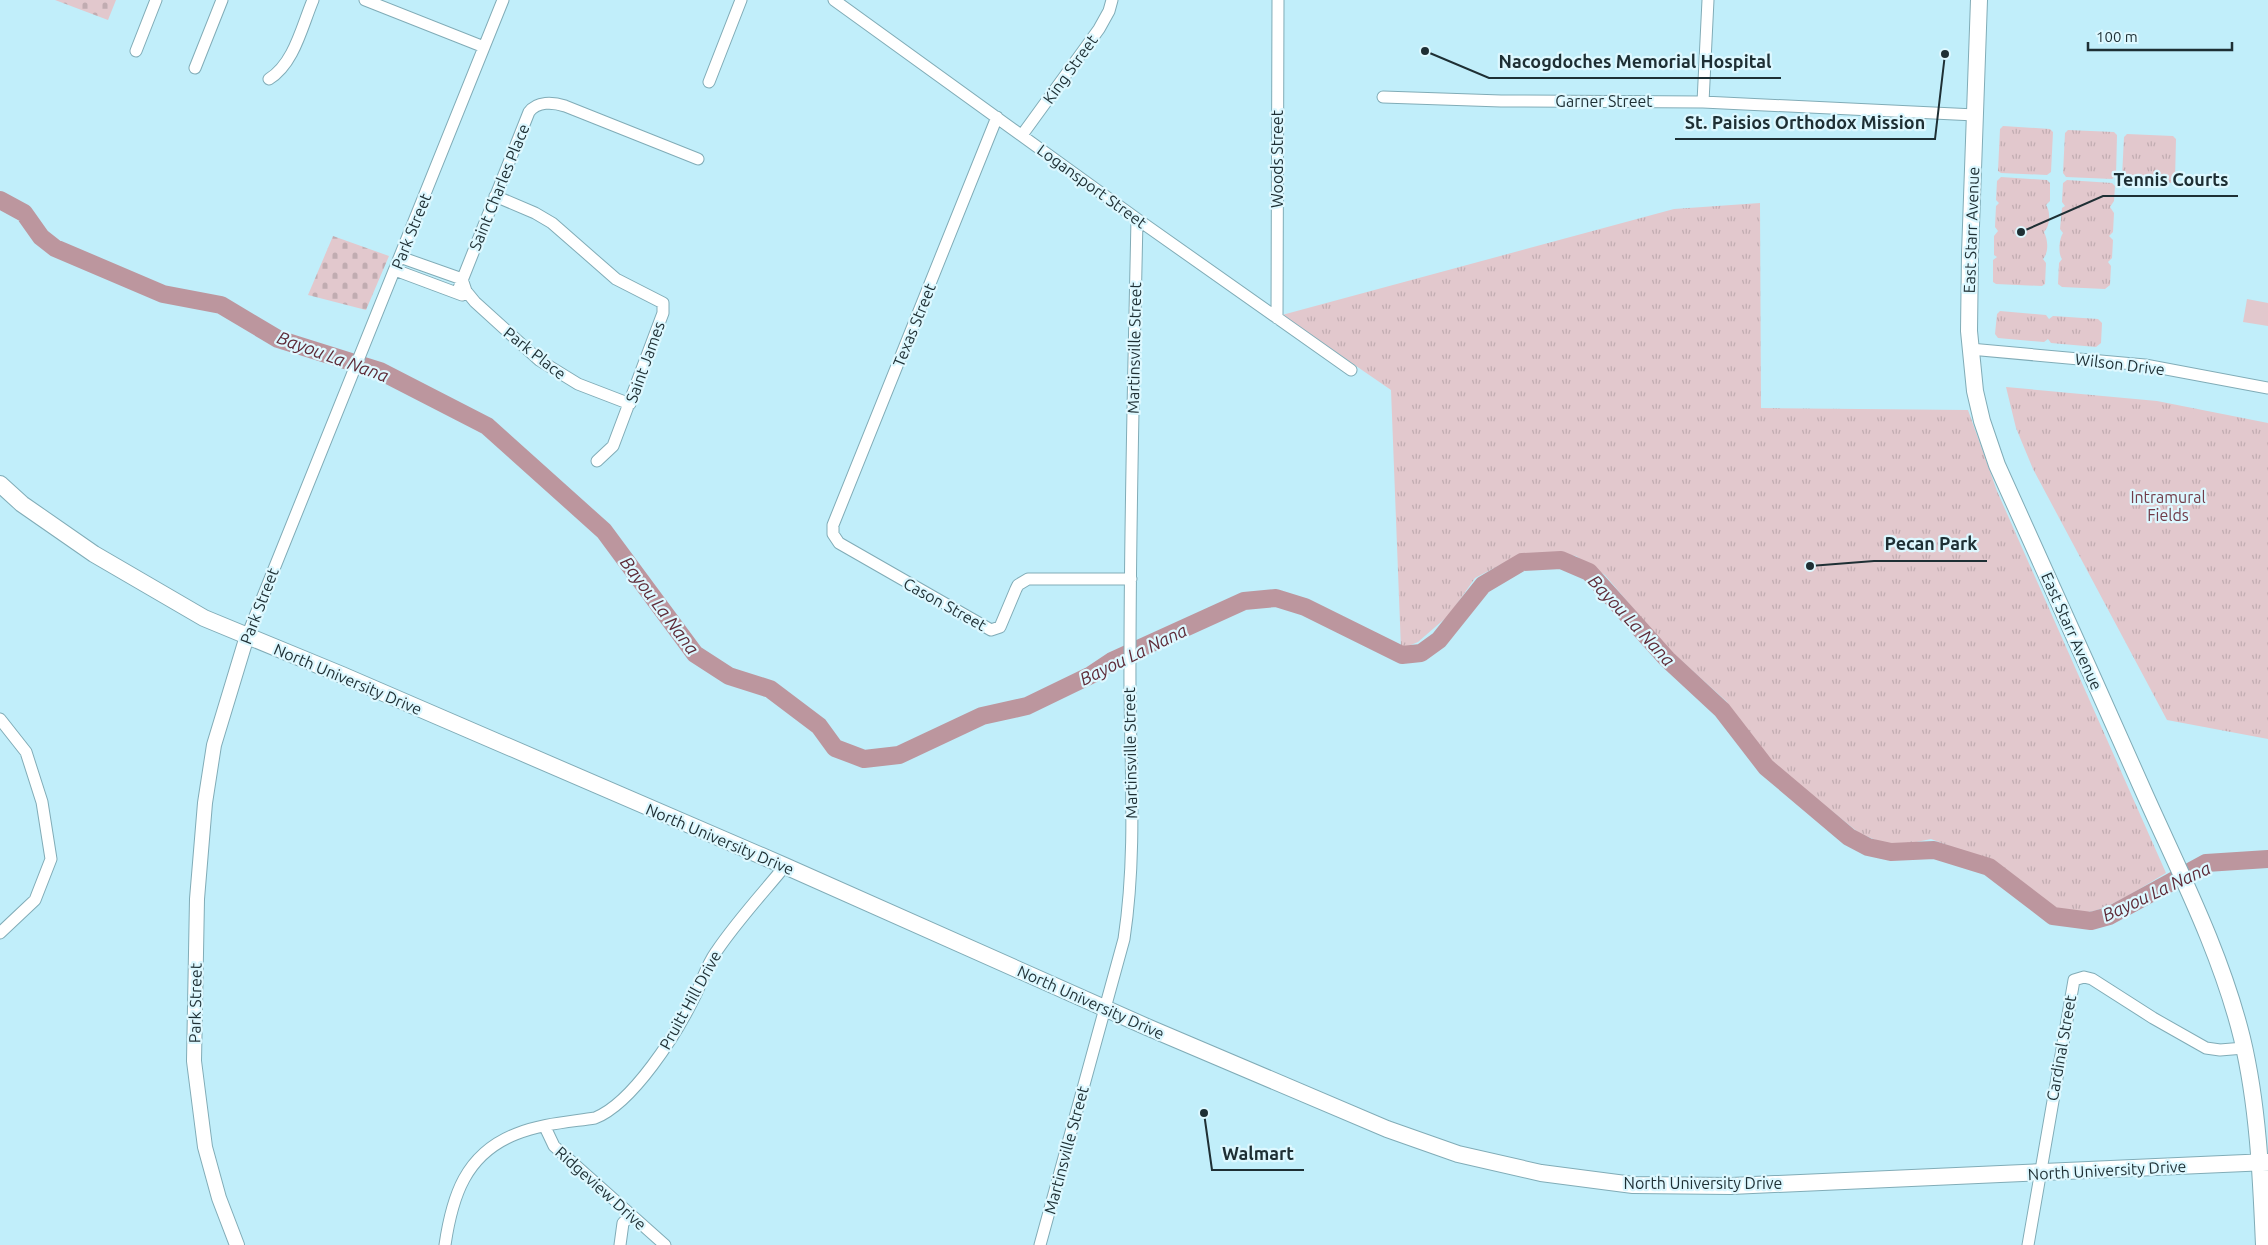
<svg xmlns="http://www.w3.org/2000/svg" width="2268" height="1245" font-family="Ubuntu,sans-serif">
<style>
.green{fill:#e2c8cd}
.cemetery{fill:url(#cemetery-stones)}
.park{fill:url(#park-tufts)}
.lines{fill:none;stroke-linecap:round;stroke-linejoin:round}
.river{stroke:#bc969e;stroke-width:18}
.minor-casing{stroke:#81acb7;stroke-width:13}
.tertiary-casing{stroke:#81acb7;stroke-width:16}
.secondary-casing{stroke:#81acb7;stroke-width:18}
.minor{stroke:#fff;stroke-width:11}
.tertiary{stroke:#fff;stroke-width:14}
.secondary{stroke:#fff;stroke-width:16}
.labels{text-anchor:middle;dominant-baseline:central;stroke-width:4.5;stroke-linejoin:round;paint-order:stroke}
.street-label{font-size:16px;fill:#1e2f34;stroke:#ddf8ff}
.park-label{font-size:16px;fill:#713c49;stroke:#ddf8ff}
.water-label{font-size:18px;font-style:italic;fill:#5e2b38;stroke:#ddf8ff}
.leader{fill:none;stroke:#1e2f34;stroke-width:2}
.callout-dot{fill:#1e2f34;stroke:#ddf8ff;stroke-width:2}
.callout-label{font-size:18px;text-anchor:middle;font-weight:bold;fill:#1e2f34;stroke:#ddf8ff;stroke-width:4.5;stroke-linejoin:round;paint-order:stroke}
</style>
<defs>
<pattern id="cemetery-stones" width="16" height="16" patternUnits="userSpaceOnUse" patternTransform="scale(1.25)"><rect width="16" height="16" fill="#e2c8cd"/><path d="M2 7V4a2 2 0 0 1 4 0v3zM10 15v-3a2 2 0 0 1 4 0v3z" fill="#c1acb1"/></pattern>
<pattern id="park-tufts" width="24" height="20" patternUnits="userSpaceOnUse" patternTransform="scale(1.25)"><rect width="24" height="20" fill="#e2c8cd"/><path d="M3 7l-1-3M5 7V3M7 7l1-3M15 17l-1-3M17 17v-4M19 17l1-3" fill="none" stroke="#c1acb1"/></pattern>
</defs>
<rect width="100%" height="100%" fill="#c1eefa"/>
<path class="green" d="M2247,299L2268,303V326L2243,322Z"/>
<path class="cemetery" d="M55,0H116L108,20Z
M333,236L389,256L366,310L308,295Z"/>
<path class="park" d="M2003,126L2050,129L2053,132L2051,172L2047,175L2001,173L1998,171L2000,129Z
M2068,130L2114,132L2117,135L2116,176L2112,179L2066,177L2063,173L2065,133Z
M2127,134L2173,136L2176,139L2175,180L2171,183L2125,181L2122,177L2124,137Z
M2001,177L2047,180L2050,183V201L2046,205C2051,212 2050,226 2044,232C2048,240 2049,252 2043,259L2046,263L2045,284L2042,286L1996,284L1993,282V260L1997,257L1994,255V236L1998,231L1995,227L1996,206L1999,203L1996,200L1997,181Z
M2067,180L2112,183L2115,186L2114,201L2110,207L2114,213L2113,232L2109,236L2113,240L2112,258L2108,262L2111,266L2110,285L2105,289L2062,287L2058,284L2059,263L2062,259C2058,254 2059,239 2063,233L2060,229L2062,208L2065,206L2062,202L2063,183Z
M1760,203L1761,408L1968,410L1997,491L2166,873C2147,884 2108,910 2088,912C2075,913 2061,911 2049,907L1992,862L1931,839L1902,845L1883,843L1859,833L1807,791L1790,782L1768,759L1726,701L1664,645L1605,575L1576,556L1547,552L1515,557L1475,578L1449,615L1418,642L1401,649L1391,390L1282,315L1674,209Z
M2000,311L2046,315L2049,319L2053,316L2098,319L2102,323L2101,343L2096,347L2051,343L2048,339L2044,342L1998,338L1995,334L1997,314Z
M2006,387L2157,401L2268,423V739L2167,720L2033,469L2016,428Z"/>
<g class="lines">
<path class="river" d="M0,200L24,213L41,237L55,248L163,294L221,305L278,339L380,371L487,426L604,531L695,654L729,676L770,689L819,726L835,748L864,759L899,755L982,716L1027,706L1091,675L1112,661L1244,601L1276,598L1305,607L1402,655L1421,653L1439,640L1483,585L1522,562L1561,560L1589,572L1667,659L1722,710L1766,767L1849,837L1868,847L1891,852L1934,850L1989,867L2053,916L2091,921L2109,916L2206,863L2268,859"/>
<defs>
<path id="minor" d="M365,0L484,47
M834,0L1137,219L1351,370
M136,51L156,0
M195,68L222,0
M269,79C294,64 302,26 313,0
M709,82L741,0
M1383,97L1501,101L1703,102L1975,115
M1703,102L1708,0
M997,117L833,525V534L839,543L991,630L1000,627L1016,589L1018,585L1028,579H1131
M1022,135L1099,29L1109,11L1112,0
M495,196L535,213L552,223L616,279L663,303V313L613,446L597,461
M400,257L462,279L466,291L475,302L539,360L578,384L630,404
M395,270L462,295
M457,293L529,112C537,101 553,102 565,106L698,159
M1277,318L1278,0
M1970,349L2145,365L2268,388
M247,636L503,0
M0,719L26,752L42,802L51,859L35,900L0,933
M545,1127L554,1146L665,1245
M445,1245C452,1197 465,1154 516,1134C540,1124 569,1122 595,1118C633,1103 677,1033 695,996C702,982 706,966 716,952C736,922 762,894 785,866
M620,1245L623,1223L630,1216
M1040,1245L1124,939C1138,847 1129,753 1130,660C1130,513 1134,366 1137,219
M2028,1245L2074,980L2084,977L2092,979L2153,1018L2206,1048L2220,1050L2244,1048"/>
<path id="tertiary" d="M237,1245L219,1198L205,1147L194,1061L197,899L205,803L214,745L247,636"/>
<path id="secondary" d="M1979,0L1970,254L1969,331L1975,391L1982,421L1997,465C2047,576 2097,686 2146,797C2181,875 2221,953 2242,1038C2258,1105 2261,1175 2264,1245
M0,484L22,504L94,554L204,618L342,675L785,866L1147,1027L1387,1129L1458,1154L1541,1173L1633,1185L1731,1186L2268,1162"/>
</defs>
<use href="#minor" class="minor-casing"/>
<use href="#tertiary" class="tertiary-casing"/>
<use href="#secondary" class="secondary-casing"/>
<use href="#minor" class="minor"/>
<use href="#tertiary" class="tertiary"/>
<use href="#secondary" class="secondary"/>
</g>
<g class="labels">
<g class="street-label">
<text transform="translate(1070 69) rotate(-54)">King Street</text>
<text x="1604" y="101">Garner Street</text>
<text transform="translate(1277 159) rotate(-90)">Woods Street</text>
<text transform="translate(1092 186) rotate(36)">Logansport Street</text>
<text transform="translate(499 187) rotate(-68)">Saint Charles Place</text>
<text transform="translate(1971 230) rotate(-88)">East Starr Avenue</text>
<text transform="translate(411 231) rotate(-68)">Park Street</text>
<text transform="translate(914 325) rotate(-68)">Texas Street</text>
<text transform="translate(1134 348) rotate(-89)">Martinsville Street</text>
<text transform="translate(535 353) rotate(38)">Park Place</text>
<text transform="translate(645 362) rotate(-70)">Saint James</text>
<text transform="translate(2120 364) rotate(7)">Wilson Drive</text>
<text transform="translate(945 604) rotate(29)">Cason Street</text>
<text transform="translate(259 606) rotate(-69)">Park Street</text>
<text transform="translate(2072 631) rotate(66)">East Starr Avenue</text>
<text transform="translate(348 679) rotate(23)">North University Drive</text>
<text transform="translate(1130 753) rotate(-91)">Martinsville Street</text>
<text transform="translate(720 839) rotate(23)">North University Drive</text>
<text transform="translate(690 1000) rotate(-61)">Pruitt Hill Drive</text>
<text transform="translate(1091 1002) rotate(24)">North University Drive</text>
<text transform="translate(195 1003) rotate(-89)">Park Street</text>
<text transform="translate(2061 1048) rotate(-80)">Cardinal Street</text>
<text transform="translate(1066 1150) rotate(-75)">Martinsville Street</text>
<text transform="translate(2107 1170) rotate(-3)">North University Drive</text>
<text x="1703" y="1183">North University Drive</text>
<text transform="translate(601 1188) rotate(42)">Ridgeview Drive</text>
</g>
<g class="park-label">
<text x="2168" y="497">Intramural<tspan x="2168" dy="18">Fields</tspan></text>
</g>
<g class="water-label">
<text transform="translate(333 356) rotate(20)">Bayou La Nana</text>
<text transform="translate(660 605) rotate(53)">Bayou La Nana</text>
<text transform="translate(1632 620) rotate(47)">Bayou La Nana</text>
<text transform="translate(1133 654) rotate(-26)">Bayou La Nana</text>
<text transform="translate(2156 891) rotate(-25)">Bayou La Nana</text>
</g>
</g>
<path class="leader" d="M1425 51L1489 78H1781M1945 54L1935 139H1675M2021 232L2103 196H2238M1810 566L1874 561H1987M1204 1113L1212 1170H1304"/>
<g class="callout-dot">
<circle cx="1425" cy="51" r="5"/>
<circle cx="1945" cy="54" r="5"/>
<circle cx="2021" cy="232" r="5"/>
<circle cx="1810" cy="566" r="5"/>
<circle cx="1204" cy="1113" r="5"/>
</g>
<g class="callout-label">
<text x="1635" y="68">Nacogdoches Memorial Hospital</text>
<text x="1805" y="129">St. Paisios Orthodox Mission</text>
<text x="2171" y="186">Tennis Courts</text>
<text x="1931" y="550">Pecan Park</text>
<text x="1258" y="1160">Walmart</text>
</g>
<path d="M2088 42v8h144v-8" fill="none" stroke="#1e2f34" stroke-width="2.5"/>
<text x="2096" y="42" font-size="15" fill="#1e2f34" stroke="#ddf8ff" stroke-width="4" paint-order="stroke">100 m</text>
</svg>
